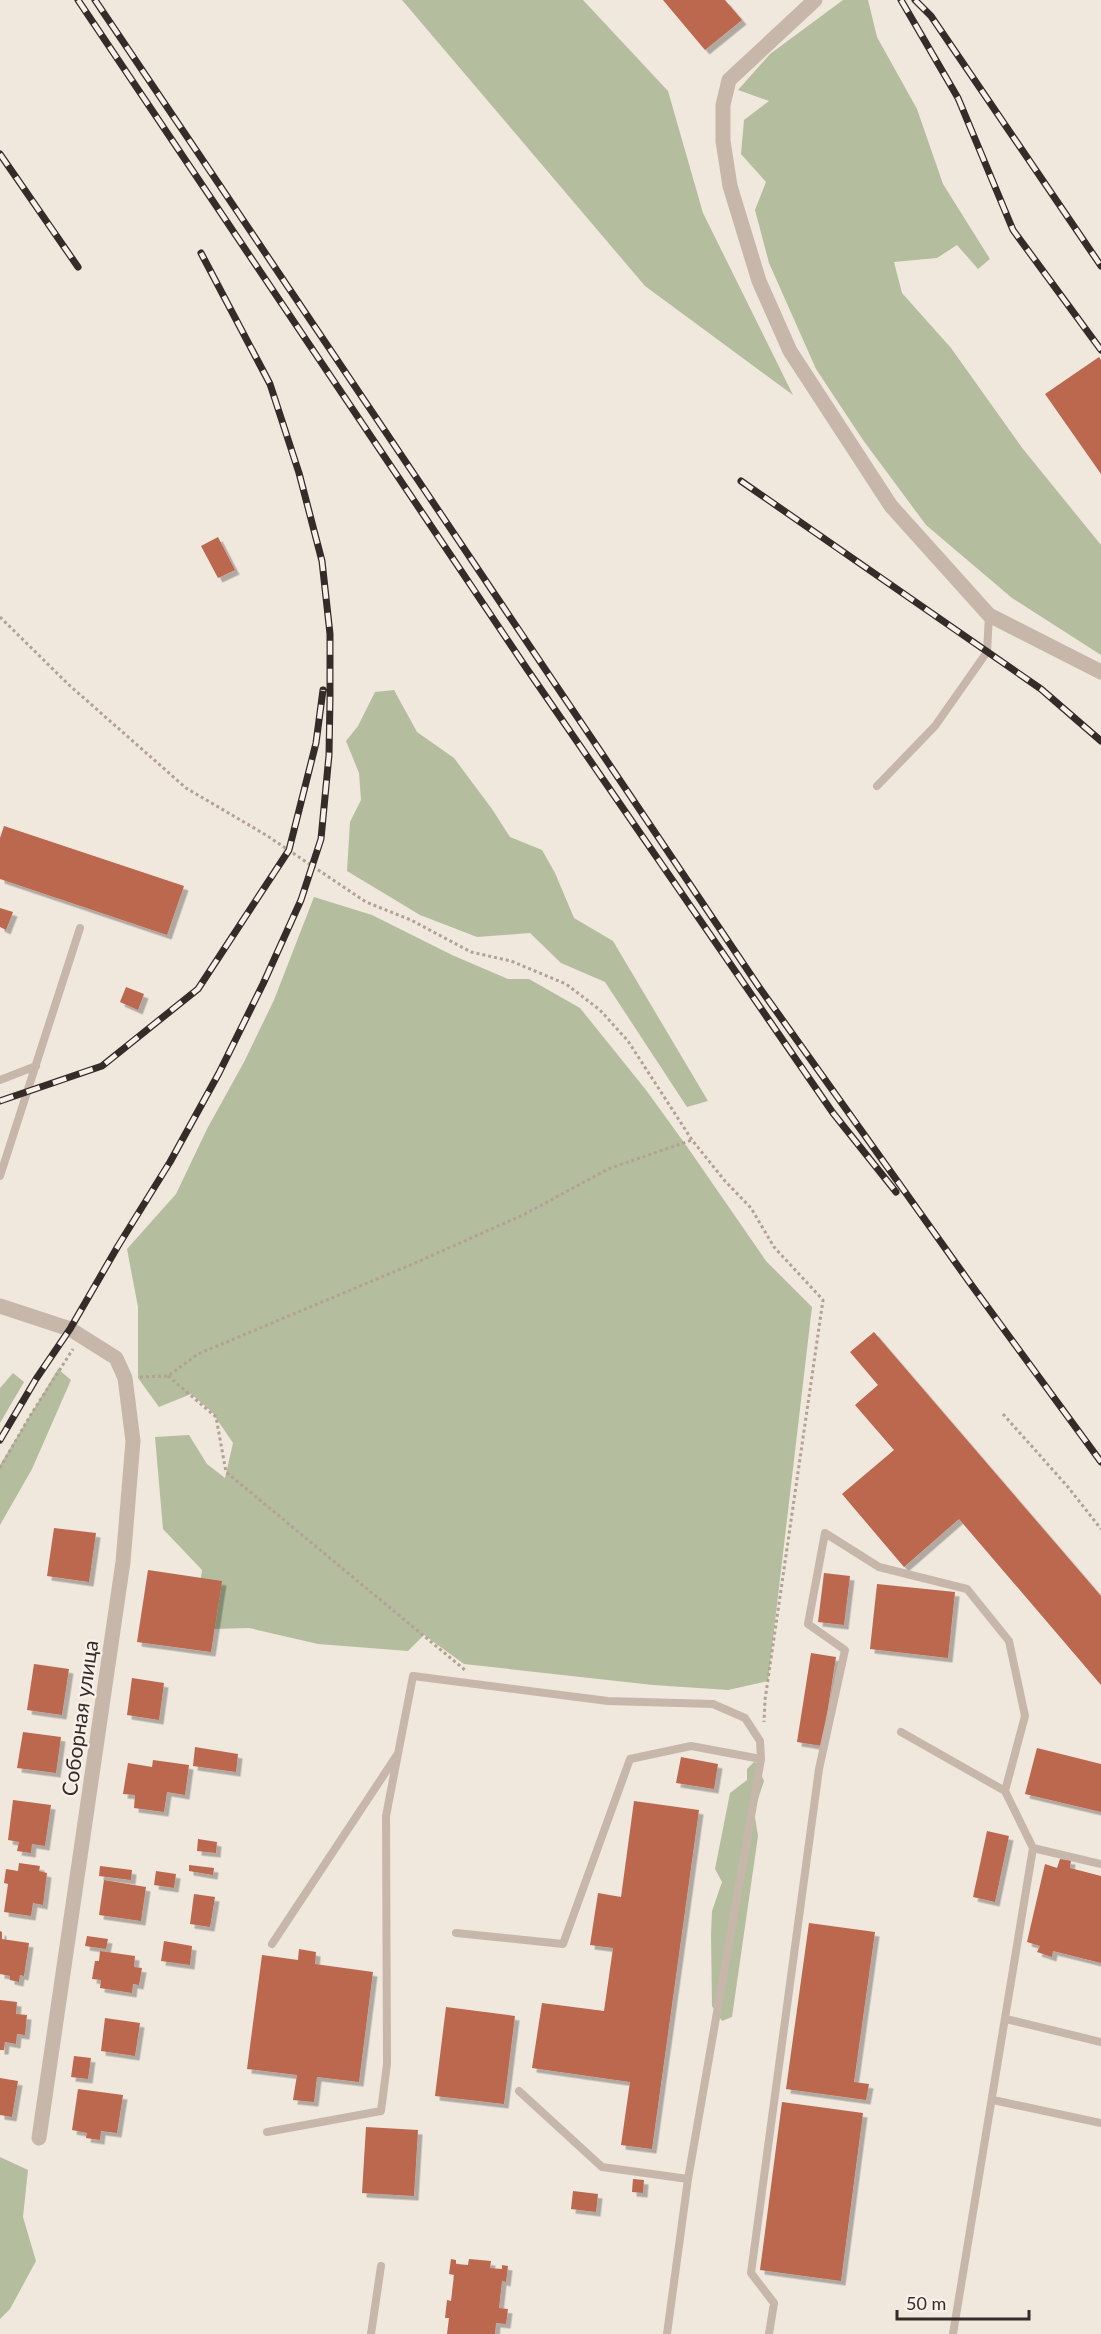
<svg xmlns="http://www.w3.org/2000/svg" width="1101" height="2334" font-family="Lato,sans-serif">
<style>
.green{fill:#b4be9e}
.building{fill:#bb6750;filter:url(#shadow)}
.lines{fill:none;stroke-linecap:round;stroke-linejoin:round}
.path{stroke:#b3a194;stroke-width:3;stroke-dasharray:3 3;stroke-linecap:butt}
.lane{stroke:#c7b7aa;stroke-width:8}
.street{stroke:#c7b7aa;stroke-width:15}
.rail-casing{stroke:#352c29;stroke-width:7}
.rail{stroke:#f8f1e9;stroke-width:4.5;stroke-dasharray:14;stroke-linecap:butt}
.labels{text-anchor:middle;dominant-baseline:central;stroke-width:4.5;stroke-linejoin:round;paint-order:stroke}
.street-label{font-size:21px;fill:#352c29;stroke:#f8f1e9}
</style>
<defs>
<filter id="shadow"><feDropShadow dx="4.5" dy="4.5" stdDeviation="0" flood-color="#0004"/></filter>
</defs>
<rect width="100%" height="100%" fill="#f0e7dd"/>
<path class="green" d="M402,0H583L668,91L703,213L793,395L645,286Z
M843,0H868L877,37L917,109L943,184L990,259L978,269L957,245L937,258L894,262L902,293L951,348L1023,449L1101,545V655L1012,598L926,525L863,440L816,369L769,263L755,210L766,182L741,154L744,120L769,101L738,90L770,54Z
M394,690L417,732L454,758L492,809L510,837L542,850L555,873L574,918L613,941L708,1101L687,1107L605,982L561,963L530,933L477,937L420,915L347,871L350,822L361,800L359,773L346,741L358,726L375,692Z
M314,897L372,915L452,955L508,979H529L580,1008L646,1090L688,1148L766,1261L812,1307L768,1681L728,1690L653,1685L464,1664L424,1635L408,1651L318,1644L249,1628L214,1629L197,1606L202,1570L163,1529L155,1437L189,1435L207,1464L225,1478L233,1443L212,1412L191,1394L159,1407L138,1378V1307L127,1249L176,1194L207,1129L244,1062L274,1000Z
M58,1369L71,1380L32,1469L0,1525V1465Z
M13,1373L24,1382L0,1423V1388Z
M755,1761L764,1781L754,1811L758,1836L732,2017L722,2021L712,2006L711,1934L712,1911L722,1882L715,1869L730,1793L747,1780V1769Z
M0,2157L28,2170L23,2217L36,2261L10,2309L0,2319Z"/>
<path class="building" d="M663,0H725L742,20L705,50Z
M1099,357L1101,360V474L1045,394Z
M218,537L235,570L218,578L201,546Z
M4,826L184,886L167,935L0,879V838Z
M0,908L13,912L6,930L0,927Z
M126,987L144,994L138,1010L120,1002Z
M874,1332L1101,1596V1685L959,1519L904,1567L842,1494L894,1450L855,1405L878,1385L850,1352Z
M54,1528L96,1533L89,1582L47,1576Z
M148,1570L222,1581L211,1652L137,1642Z
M824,1573L850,1576L844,1625L818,1622Z
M877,1584L955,1592L948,1658L870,1649Z
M811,1653L836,1657L822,1746L797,1742Z
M34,1664L69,1669L62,1715L27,1710Z
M132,1678L164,1683L159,1720L127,1715Z
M23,1732L61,1737L56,1773L17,1768Z
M195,1747L238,1754L236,1772L193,1766Z
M1037,1748L1101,1764V1812L1025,1794Z
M681,1757L718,1764L714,1789L676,1783Z
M153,1760L189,1765L185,1795L167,1792L164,1812L134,1808L135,1795L123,1794L128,1763L152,1767Z
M13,1800L51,1805L45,1846L32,1844L31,1853L17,1851L19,1842L8,1840Z
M634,1801L699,1810L652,2149L621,2145L630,2082L532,2068L542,2003L604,2011L613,1948L590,1945L598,1893L621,1897Z
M987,1831L1009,1836L995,1902L973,1897Z
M198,1839L217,1842L216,1853L197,1851Z
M1060,1859L1071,1860L1070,1868L1101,1876V1963L1053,1951L1052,1957L1037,1952L1040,1946L1027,1942L1045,1864L1057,1868Z
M19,1863L40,1866L39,1871L47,1873L43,1905L33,1903L31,1916L4,1912L8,1884L4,1883L6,1869L18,1871Z
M189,1865L214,1868L213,1875L189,1871Z
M100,1866L132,1870L131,1880L99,1876Z
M156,1871L176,1874L174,1888L154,1885Z
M104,1880L146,1887L141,1921L99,1915Z
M194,1894L215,1897L210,1927L190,1924Z
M809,1923L875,1932L854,2082L869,2084L866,2100L786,2089Z
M0,1931L2,1932V1939L29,1943L24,1976L20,1975L19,1982L10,1980V1976L0,1974Z
M87,1936L108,1939L106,1949L85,1946Z
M164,1941L192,1946L190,1965L161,1961Z
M299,1949L316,1952L315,1964L373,1972L359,2082L317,2077L314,2102L293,2100L297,2075L247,2069L262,1955L298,1960Z
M100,1951L135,1956L134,1967L142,1968L139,1985L133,1984L132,1993L100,1988L101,1980L92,1979L95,1961H99Z
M0,2000L17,2002L16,2014L27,2015L25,2035L17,2034L16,2044L5,2042L4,2050H0Z
M446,2007L515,2016L504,2104L435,2096Z
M105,2018L140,2023L135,2056L101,2051Z
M74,2056L91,2058L88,2079L71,2077Z
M0,2078L18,2081L12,2117L0,2115Z
M78,2089L123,2095L117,2133L101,2131L100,2140L86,2138L87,2133L72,2130Z
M782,2102L863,2113L841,2281L760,2270Z
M366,2127L418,2130L414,2196L362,2193Z
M633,2179L644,2180L643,2193L632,2192Z
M573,2191L598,2194L596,2212L571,2209Z
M451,2259L456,2260V2264L468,2265L469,2259L491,2261L490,2268L502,2269V2265L508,2266L506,2282L502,2281L499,2308L508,2309L506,2324L496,2323L495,2334H447L449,2318H445L447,2300L451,2301L454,2275L449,2274Z"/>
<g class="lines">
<path class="path" d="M0,617L68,684L186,788L266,835L366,902L411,920L471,952L511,961L566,984L600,1010L628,1041L692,1140L725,1181L751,1208L774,1247L823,1300L765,1700L764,1722
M168,1376L216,1417L226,1472L465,1670
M140,1377L168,1376L198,1354L415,1263L525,1214L608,1169L692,1140
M1003,1414L1068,1487L1101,1529
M0,1468L30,1416L73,1349"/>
<path class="lane" d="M877,786L935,726L987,652L989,615
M0,1080L36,1066
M0,1176L80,928
M901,1732L1005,1791L1033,1848L953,2334
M1033,1848L1101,1864
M456,1933L563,1944L630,1759L691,1746L761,1759
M272,1944L397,1755
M1006,2019L1101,2042
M519,2091L602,2167L688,2179
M993,2100L1101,2123
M267,2132L381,2111L387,2064L386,1816L413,1676L608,1701L713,1704L745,1718L760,1741L761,1759L688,2179L667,2334
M371,2334L381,2266
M769,2334L774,2303L751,2273L819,1769L845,1650L808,1624L825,1533L879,1567L967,1589L1009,1641L1025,1716L1005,1791"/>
<path class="street" d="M815,0L729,80L723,105V141L730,186L759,281L790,351L891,506L989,615L1101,672
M0,1306L70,1329L116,1358L125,1378L133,1441L123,1562L39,2138"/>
<defs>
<path id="rail" d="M78,0L527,669L833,1113L896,1192
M95,0L759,987L970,1283L1101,1462
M901,0L958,98L1013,230L1101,350
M915,0L931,16L1101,266
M0,154L78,267
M741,481L1041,689L1101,741
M0,1101L102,1066L198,989L289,850L316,743L323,690
M0,1440L36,1379L70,1329L118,1246L170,1162L219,1073L263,984L301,900L321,839L329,755L330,699V634L322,561L299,473L270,384L201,253"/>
</defs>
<use href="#rail" class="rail-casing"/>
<use href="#rail" class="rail"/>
</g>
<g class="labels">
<g class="street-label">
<text transform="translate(79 1718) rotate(-82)">Соборная улица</text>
</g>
</g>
<path d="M897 2310v9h132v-9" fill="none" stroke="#352c29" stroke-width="3"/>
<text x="906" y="2310" font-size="18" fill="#352c29" stroke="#f8f1e9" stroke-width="4.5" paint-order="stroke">50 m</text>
</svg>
